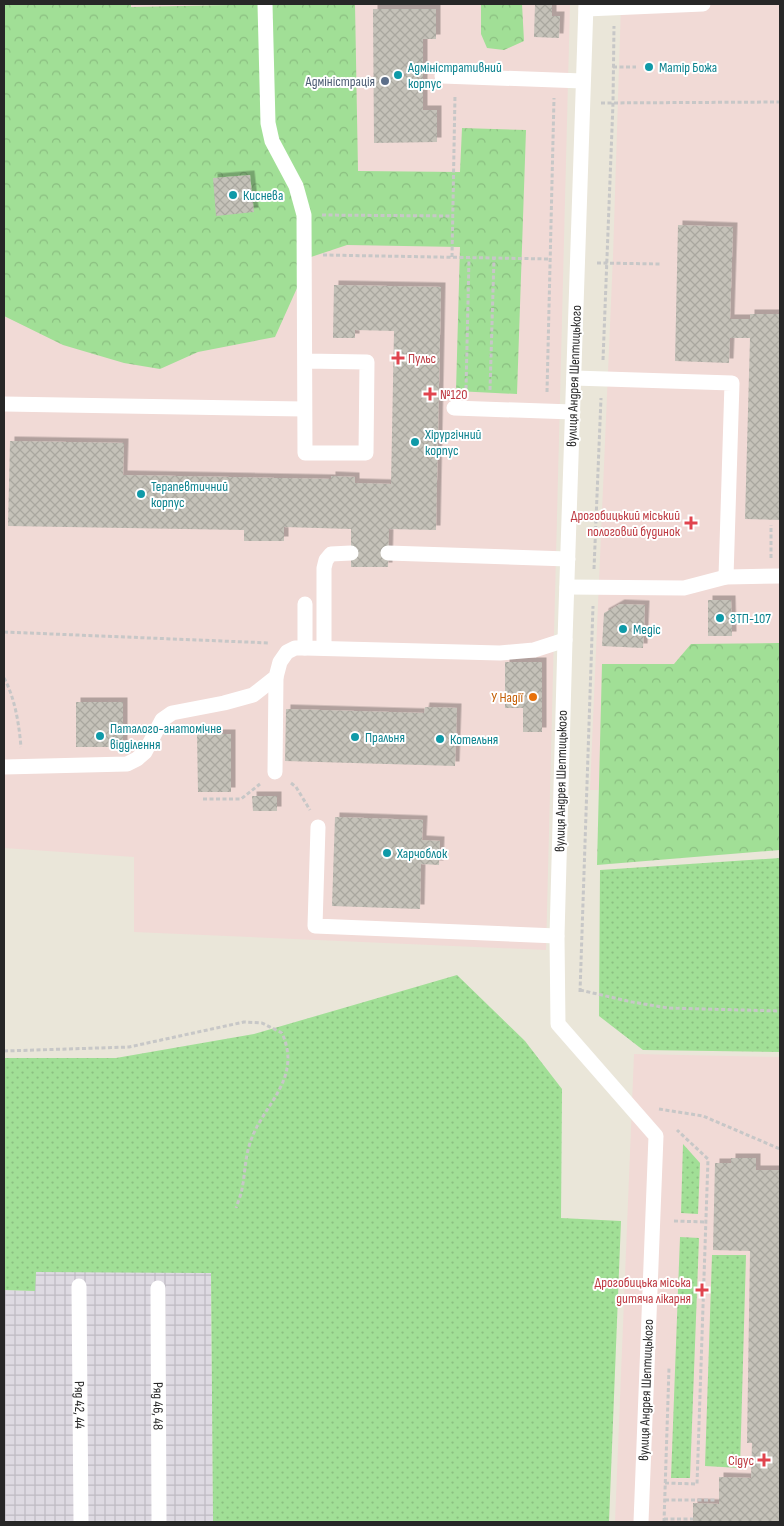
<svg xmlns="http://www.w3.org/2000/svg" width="784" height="1526" font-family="'Sofia Sans Condensed',sans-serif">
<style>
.industrial{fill:url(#industrial-grid)}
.medical{fill:#f1dad6}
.green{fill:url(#green-dots)}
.forest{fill:url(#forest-crowns)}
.building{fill:url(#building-cross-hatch);filter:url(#shadow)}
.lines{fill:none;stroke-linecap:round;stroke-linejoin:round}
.path{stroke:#c7c7c7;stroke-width:3;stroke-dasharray:4 2.5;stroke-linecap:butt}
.service{stroke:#fff;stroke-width:15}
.culture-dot{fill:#0f9aa8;stroke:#fff;stroke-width:2}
.service-dot{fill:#5c6f8a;stroke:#fff;stroke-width:2}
.health-dot{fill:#e0444e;stroke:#fff;stroke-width:2}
.food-dot{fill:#e8710a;stroke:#fff;stroke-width:2}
.labels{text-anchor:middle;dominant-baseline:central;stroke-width:4;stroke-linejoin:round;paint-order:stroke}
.culture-label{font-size:14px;fill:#0d838f;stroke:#fff;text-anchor:start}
.service-label{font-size:14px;fill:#4e5e75;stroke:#fff;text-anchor:end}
.health-label{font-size:14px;fill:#be3a42;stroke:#fff;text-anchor:end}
.street-label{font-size:14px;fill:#272727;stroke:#fff}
.food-label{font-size:14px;fill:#c56008;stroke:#fff;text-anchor:end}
</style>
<defs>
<pattern id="industrial-grid" width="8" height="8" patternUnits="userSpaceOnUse" patternTransform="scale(1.25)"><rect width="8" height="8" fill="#dedae2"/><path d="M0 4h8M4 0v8" fill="none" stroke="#bebbc2"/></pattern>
<pattern id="green-dots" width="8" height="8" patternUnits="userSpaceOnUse" patternTransform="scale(1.25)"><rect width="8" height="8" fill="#a1df96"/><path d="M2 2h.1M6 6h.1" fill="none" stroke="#8bbf81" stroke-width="1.8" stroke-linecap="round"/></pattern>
<pattern id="forest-crowns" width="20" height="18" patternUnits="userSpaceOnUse" patternTransform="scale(1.25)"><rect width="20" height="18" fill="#a1df96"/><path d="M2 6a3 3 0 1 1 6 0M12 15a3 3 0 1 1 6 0" fill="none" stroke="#8bbf81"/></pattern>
<pattern id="building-cross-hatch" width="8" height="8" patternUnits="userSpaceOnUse" patternTransform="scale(1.25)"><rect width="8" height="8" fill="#c5c2b9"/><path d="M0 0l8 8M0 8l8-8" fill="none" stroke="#a9a79f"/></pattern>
<filter id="shadow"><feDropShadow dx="4.5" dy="-4.5" stdDeviation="0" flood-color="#0004"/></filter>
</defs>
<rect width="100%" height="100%" fill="#eae6d9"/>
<path class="industrial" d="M35,1272H211L213,1522H4V1290L35,1291Z"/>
<path class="medical" d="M4,4H570L546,950L134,932V857L4,848Z
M621,4H780V790H590L613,256Z
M634,1054L780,1057V1522H615Z"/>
<path class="green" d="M780,858V1052L643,1050L599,1016L600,870Z
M457,975L525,1041L562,1089L561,1218L621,1221L609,1522H213L211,1273L36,1272L35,1291L4,1290V1058H116L254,1034Z
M683,1144L700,1163L698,1214L681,1213Z
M680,1237L699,1238L690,1478H671Z
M712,1255H746L740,1468L705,1466Z"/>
<path class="forest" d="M4,4H131V7L279,4H355L358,171L460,172L462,128L526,130L517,394L456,391L460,247L347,245L311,257L275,337L198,352L160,369L124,363L63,345L4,316Z
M481,4H522L524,41L504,50L487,48L481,34Z
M780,643V850L597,865L602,664H674L691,644Z"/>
<path class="building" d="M535,4H552V16H560L559,38L534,37Z
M373,9H436V39H423V110H437V142L374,143Z
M250,175L254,212L216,216L213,178Z
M678,225L733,227L730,319H750V314H780V520L745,519L750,338H730L729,363L675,361Z
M334,285L441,287L436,530L389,529L388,567H351V529L284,527V541H244V530L8,526L10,441L124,443L123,475L331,479V476L355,477V483L391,484L394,331L355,330V338H333Z
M708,600H731L732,636H708Z
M620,604L645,605L643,648L602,646L604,613Z
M505,662H542V732H523V708H505Z
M76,702H123V747H76Z
M425,707L457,708L455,766L285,761L286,709L424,713Z
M197,734H231V792H198Z
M252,796H277V811H253Z
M335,817L423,820L422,840L440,841L439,865L421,864L420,909L332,906Z
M731,1158H756V1170H780V1522H693V1503L719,1504V1477L751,1478L752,1443H747L750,1251L713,1250L715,1163H731Z"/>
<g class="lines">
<path class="path" d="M613,67H636
M601,103L780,102
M322,215L453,216
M323,255L550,259
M452,257L455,95
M597,263L661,264
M603,360L613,103L614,26
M466,389L469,258
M490,390L494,258
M547,392L554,98
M771,558V525
M594,569L601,398
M4,632L270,643
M4,678C15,698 19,724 21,747
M291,783L296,787L310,810
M203,799H241L260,784
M580,990L632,1002L668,1008L780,1011
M580,992L593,606
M4,1051L129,1047L244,1022L262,1023L282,1033C303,1080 262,1105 250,1143C245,1158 245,1174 242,1189C241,1195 238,1202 236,1208
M659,1109L703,1116L780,1149
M674,1221L706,1222
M665,1483L697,1484L708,1159L677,1130
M665,1500H716
M664,1519H693
M664,1522L669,1368"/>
<g class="service">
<path d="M265,4L268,123L272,141L296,186L304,215L305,453H366L367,362L305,361"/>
<path d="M586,4L565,640L557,936L558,1024L656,1136L641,1522"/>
<path d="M586,9L703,4"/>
<path d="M442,76L583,81"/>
<path d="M574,378L732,383L726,577"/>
<path d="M4,404L304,409"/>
<path d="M454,408L573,412"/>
<path d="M388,553L568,559"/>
<path d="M567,587L684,588L726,577L780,576"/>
<path d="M305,604V648L500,653L534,650L565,640"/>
<path d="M324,648V568L326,560L331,554L351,553"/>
<path d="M4,767L127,764L137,759L145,752L162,720L172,713L224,703L253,695L276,677L280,662L287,652L295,648H305"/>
<path d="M275,772L276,677"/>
<path d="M318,827L315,926L557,936"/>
<path id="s1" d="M79,1286L81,1522"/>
<path id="s2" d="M158,1288L159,1522"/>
</g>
</g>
<g class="culture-dot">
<circle cx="649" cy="67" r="5"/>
<circle cx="398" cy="75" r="5"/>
<circle cx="233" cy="195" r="5"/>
<circle cx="415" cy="442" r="5"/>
<circle cx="141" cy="494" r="5"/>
<circle cx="720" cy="618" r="5"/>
<circle cx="623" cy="629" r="5"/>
<circle cx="100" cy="736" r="5"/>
<circle cx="355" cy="737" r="5"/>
<circle cx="440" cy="739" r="5"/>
<circle cx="387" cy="853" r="5"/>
</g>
<circle class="service-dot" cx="385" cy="81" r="5"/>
<g class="health-dot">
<path d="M395.5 350.5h5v5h5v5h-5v5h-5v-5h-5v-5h5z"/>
<path d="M427.5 386.5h5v5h5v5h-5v5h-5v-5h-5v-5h5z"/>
<path d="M688.5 515.5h5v5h5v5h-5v5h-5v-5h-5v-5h5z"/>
<path d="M699.5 1282.5h5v5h5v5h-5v5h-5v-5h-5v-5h5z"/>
<path d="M761.5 1452.5h5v5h5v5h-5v5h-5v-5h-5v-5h5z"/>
</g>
<circle class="food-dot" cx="533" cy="697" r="5"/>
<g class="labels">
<g class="culture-label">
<text x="408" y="67">Адміністративний<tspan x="408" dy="16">корпус</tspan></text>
<text x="659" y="67">Матір Божа</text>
<text x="243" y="195">Киснева</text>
<text x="425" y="434">Хірургічний<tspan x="425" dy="16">корпус</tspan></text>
<text x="151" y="486">Терапевтичний<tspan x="151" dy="16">корпус</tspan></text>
<text x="730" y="618">ЗТП-107</text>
<text x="633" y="629">Медіс</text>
<text x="110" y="728">Паталого-анатомічне<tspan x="110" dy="16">відділення</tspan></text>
<text x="365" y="737">Пральня</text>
<text x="450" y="739">Котельня</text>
<text x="397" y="853">Харчоблок</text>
</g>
<g class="service-label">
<text x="375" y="81">Адміністрація</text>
</g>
<g class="health-label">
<text x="408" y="358" text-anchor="start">Пульс</text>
<text x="440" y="394" text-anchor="start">№120</text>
<text x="680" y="515">Дрогобицький міський<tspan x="680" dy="16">пологовий будинок</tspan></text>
<text x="691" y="1282">Дрогобицька міська<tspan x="691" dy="16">дитяча лікарня</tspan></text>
<text x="754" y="1460">Сідус</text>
</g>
<g class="street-label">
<text transform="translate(574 376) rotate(-88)">вулиця Андрея Шептицького</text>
<text transform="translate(561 781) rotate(-89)">вулиця Андрея Шептицького</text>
<text transform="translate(646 1390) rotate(-88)">вулиця Андрея Шептицького</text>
<text stroke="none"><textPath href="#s1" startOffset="119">Ряд 42, 44</textPath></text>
<text stroke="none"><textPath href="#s2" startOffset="118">Ряд 46, 48</textPath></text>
</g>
<g class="food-label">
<text x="523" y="697">У Надії</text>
</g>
</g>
<rect width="784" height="1526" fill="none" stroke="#272727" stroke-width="10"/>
</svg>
